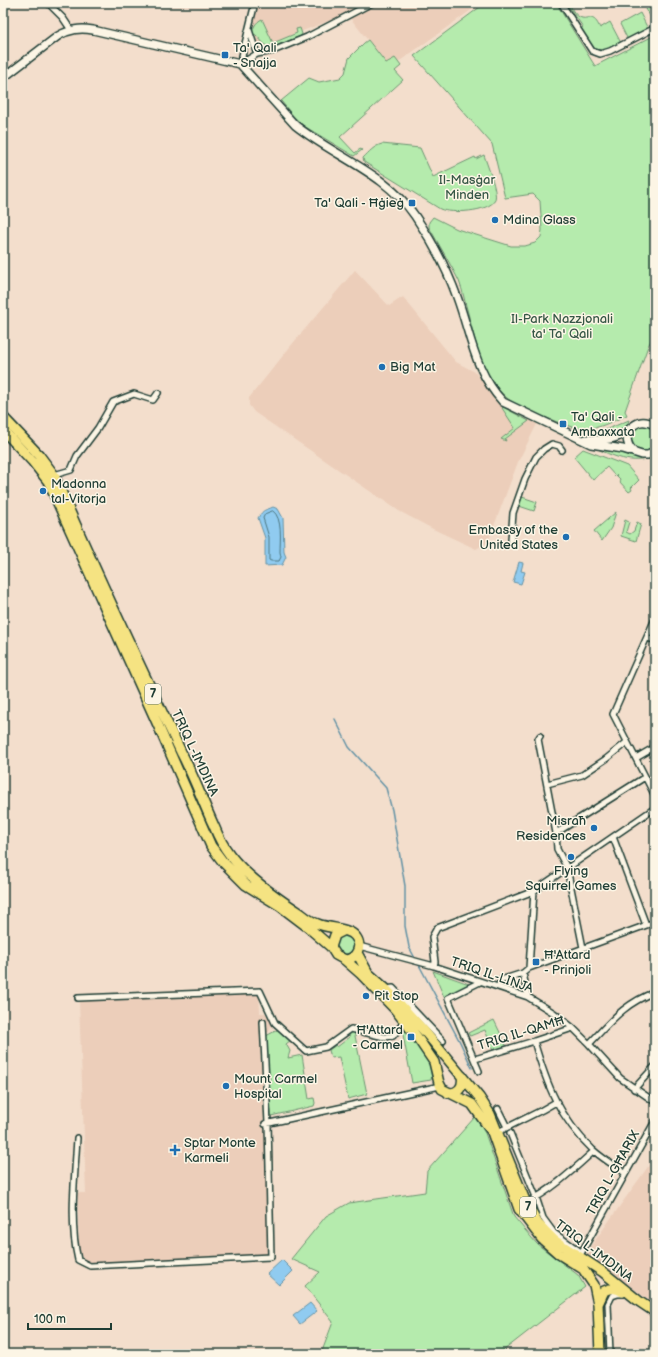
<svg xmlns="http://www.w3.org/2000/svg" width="658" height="1357" font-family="'Balsamiq Sans',sans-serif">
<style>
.built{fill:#ecceba}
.green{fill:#b5ebad;stroke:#6a9470}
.water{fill:#90cbf0;stroke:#6392a5}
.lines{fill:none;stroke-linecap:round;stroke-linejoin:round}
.shore{stroke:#4c767f;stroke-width:1}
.stream{stroke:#6392a5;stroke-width:1.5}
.street-casing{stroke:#1f3d34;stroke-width:8}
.secondary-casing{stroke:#1f3d34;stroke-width:10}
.highway-casing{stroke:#1f3d34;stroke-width:12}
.street{stroke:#fcf5e5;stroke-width:5}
.secondary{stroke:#fcf5e5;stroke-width:7}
.highway{stroke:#f5e382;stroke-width:9}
.poi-dot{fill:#1f6fb2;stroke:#fcf5e5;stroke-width:1.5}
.labels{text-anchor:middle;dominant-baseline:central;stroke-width:3;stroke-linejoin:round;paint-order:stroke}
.shield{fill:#fcf5e5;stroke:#617469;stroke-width:1}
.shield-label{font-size:12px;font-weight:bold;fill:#1f3d34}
.poi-label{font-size:13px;fill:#1f3d34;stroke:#fcf5e5;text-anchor:start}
.park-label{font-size:13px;fill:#365746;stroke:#fcf5e5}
.street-label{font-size:13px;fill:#1f3d34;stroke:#fcf5e5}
</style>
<rect width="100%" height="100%" fill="#f3decc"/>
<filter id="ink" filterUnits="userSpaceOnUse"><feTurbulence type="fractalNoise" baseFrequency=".025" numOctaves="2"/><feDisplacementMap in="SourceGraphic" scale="8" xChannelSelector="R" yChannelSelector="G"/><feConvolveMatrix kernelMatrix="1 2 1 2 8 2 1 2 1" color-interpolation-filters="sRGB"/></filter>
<g filter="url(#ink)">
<path class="built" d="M258,3H481L390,68L347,14L297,33L274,46L254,44L252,34Z
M355,270L389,306L403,297L456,362L475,372L500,404L537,424L518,462L488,542L476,549L433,529L399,511L254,412L249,405V398L294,342Z
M259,993L260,1013H265L271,1019V1026L269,1032L261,1034L270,1254L87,1263L79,1253L78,1193H86L79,1000Z
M655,1157V1305L586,1253Z"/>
<path class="green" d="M483,3H556L595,66L655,35V333L648,346L625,411L627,415C589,432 587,434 547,418C533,413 518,407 507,398C482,376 476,343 468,313C465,303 463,291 459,281C450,263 439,245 429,227V222L433,217L457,229L511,246H525L535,243L541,237L542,230L540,201L533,194L505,198L492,144L414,56L484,4Z
M566,3H570C571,9 575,16 582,18C585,19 589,17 591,18C596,19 598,24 600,28L610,22L621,43L605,50L595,49L589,42L581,29L583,27Z
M652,3H655L654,23L645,7Z
M640,13L648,29L628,40L620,24Z
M262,19L273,43L297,33L296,29L300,28L302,34L301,36L275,46H266L256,35L252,34C253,27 256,22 262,19Z
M368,40L386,63L395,58L401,66L395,71L403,80L340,137L355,153L360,149L362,150L354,156L304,126L294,117L281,101L309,78L319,82L340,78L345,73L349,58L364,43Z
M382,144L420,148L433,177L475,157L476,159L484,155C487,165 498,191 495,200C489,212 451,214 440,209L364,162L363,158C369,152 374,146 382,144Z
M503,407L529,421L505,439L506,441L501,439L515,428L502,408Z
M629,420C624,443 596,438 580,433C598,435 612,427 629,420Z
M644,424C658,429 655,432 655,446C642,463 621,439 633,429C636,427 641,425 644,424Z
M588,445L623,450L641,458H651C627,465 610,454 588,445Z
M583,449L627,466L639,480L631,488L632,490L629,492L619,481L620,479L616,475L615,476L607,467L593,480L574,457Z
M522,497L537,502L534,511L519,506Z
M616,512L611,528L602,541L594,531Z
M625,520L629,522L626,532L630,534L634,531L637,522L641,524L636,541L621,536Z
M336 945a9 9 0 1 1 18 0a9 9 0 1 1-18 0Z
M433,971L469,984L444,997Z
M494,1020L507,1047L493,1051L485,1030L470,1036L468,1033Z
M279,1029L291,1040L286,1044L290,1051L288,1058L302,1055L309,1099L314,1098L315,1103L314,1106L271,1116L266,1036Z
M402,1029L406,1030L415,1043L416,1042C422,1052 434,1067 431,1080L412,1083Z
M354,1031L367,1094L348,1099L339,1057L331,1058L329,1050L336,1045L337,1047L350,1037L349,1035Z
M475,1117L485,1133L514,1217L537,1244L578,1275L585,1287L499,1354H321L333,1322L305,1286L320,1272L291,1259L326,1216L349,1203L425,1192L427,1171Z"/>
<path class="water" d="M273,507L278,509L283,518L284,552L286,557L282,565L265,566V538L258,518C264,508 265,511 273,507Z
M519,562L523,563L521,571L525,572L521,584L513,582Z
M282,1260L293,1271L279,1285L267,1274Z
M310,1303L317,1311L300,1324L293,1316Z"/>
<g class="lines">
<path class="shore" d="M273,511C283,518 280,541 280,552L281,557L279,561H271L269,560V537L263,518L265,514Z"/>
<path class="stream" d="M335,719L349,747L386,788L392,810L405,886V926L409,947L416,960
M418,963L460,1042L472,1068"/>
<defs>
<path id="street" d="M48,3L63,18L71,30
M561,3L592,51L600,54L610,51L655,28
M249,30L257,54
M240,64L257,54L273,51L307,37L372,3
M240,64L255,3
M54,475L71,470L77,456L98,428L113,402L134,394L153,400L158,393
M511,540L513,513L525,479L536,457L544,449L552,444L559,446L562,450
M655,622L654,621L613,714L655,796
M647,638L655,640
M540,736L538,739L556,833L557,849L567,868L583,948
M636,758L655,747
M547,784L582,775L606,759L627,742
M556,833L645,777
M613,837L646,925
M359,946L434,966L528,997L554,1013L573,1028L589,1044L620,1078L655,1102
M434,966L435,962L432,937L437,928L534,891L655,808
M529,968L534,891
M523,973L528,997
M498,987L501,980L523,973L529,968L655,922
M386,989L393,988L443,1041
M78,998L260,991L275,1023L306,1051L326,1047L351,1029L384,1037L393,1036L405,1021
M534,1041C547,1086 559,1117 593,1150C603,1159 615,1166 625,1173
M589,1044C611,1021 625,1003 655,992
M475,1059L534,1041L573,1028
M479,1071L448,998L480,982
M634,1089L655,1066
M498,1109L507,1127
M265,1124L440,1086
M498,1132L542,1110L556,1102
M510,1133L536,1197L543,1218L554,1233L581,1252
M77,1138C75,1177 69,1222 78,1260L90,1266L271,1257L268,1123L263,1022
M526,1203C551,1191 573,1170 594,1151
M579,1257L655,1121
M610,1354L608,1304L612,1296L618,1294H623"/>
<path id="secondary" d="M3,78L58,36C70,29 80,28 93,30L240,64L295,125C335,157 386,173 415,216C432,241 447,269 457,297C471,335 474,371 503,402L591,444L623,449L642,455H648L655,451
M630,429C625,437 627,446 634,452
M586,439C596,440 607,441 617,437C633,431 634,415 655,425"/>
<path id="highway" d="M3,417L39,455L54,475C94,569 138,662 182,754C194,777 203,802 214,826C218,836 223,846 230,855C246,876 277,898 300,913C305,917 311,922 318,924C327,928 349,928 355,936C363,945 357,959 345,960
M3,430L33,462L48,481L158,725L211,846L223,862L246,885L280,906L309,928L331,947L336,955L345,960L361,974L394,1008L417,1037L434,1062L439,1083L442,1089L472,1104L492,1132L519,1209L542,1239L559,1254L583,1269L594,1285L598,1304L600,1354
M331,947L335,935L343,931
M357,953L368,973L386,989L426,1033L479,1097L490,1114L526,1203L538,1224L554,1240L603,1272L640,1302L655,1312
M448,1093C458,1094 464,1087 462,1076
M598,1304L604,1291C612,1287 616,1288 623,1292"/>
</defs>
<use href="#street" class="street-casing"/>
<use href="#secondary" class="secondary-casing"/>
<use href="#highway" class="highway-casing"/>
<use href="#street" class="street"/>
<use href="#secondary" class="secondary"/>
<use href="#highway" class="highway"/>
</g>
</g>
<g class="poi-dot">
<rect x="221" y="51" width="8" height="8" rx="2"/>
<rect x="408" y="199" width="8" height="8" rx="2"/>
<circle cx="495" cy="220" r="4"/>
<circle cx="382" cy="367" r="4"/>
<rect x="559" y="420" width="8" height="8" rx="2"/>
<circle cx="43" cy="491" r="4"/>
<circle cx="566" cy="537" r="4"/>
<circle cx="594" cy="828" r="4"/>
<circle cx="571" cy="857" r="4"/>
<rect x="532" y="958" width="8" height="8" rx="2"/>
<circle cx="366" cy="996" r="4"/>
<rect x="407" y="1033" width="8" height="8" rx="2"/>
<circle cx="226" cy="1086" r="4"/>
<path d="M173 1144h4v4h4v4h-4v4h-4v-4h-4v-4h4z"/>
</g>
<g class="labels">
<g class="shield">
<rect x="145" y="684" width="16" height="20" rx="3"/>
<rect x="520" y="1197" width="16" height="20" rx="3"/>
</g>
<g class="shield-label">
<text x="153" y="694">7</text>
<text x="528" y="1207">7</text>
</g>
<g class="poi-label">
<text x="233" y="48">Ta' Qali<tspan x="233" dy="15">- Snajja</tspan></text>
<text x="404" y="203" text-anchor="end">Ta' Qali - Ħġieġ</text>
<text x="503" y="220">Mdina Glass</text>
<text x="390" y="367">Big Mat</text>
<text x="571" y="417">Ta' Qali -<tspan x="571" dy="15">Ambaxxata</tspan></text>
<text x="51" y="484">Madonna<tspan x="51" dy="15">tal-Vitorja</tspan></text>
<text x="558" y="530" text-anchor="end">Embassy of the<tspan x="558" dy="15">United States</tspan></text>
<text x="586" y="821" text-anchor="end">Misraħ<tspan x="586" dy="15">Residences</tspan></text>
<text x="571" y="871" text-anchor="middle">Flying<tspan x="571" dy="15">Squirrel Games</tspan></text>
<text x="544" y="955">Ħ'Attard<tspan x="544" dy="15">- Prinjoli</tspan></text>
<text x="374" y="996">Pit Stop</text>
<text x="403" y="1030" text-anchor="end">Ħ'Attard<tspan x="403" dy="15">- Carmel</tspan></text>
<text x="234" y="1079">Mount Carmel<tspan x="234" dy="15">Hospital</tspan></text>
<text x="184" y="1143">Sptar Monte<tspan x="184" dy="15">Karmeli</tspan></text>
</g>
<g class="park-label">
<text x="467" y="180">Il-Masġar<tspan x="467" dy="15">Minden</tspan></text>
<text x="562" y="319">Il-Park Nazzjonali<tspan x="562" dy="15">ta' Ta' Qali</tspan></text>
</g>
<g class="street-label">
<text transform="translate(195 753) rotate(65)">TRIQ L-IMDINA</text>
<text transform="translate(492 975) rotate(19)">TRIQ IL-LINJA</text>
<text transform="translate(521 1033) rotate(-17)">TRIQ IL-QAMĦ</text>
<text transform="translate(613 1173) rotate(-61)">TRIQ L-GĦARIX</text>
<text transform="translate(594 1251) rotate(37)">TRIQ L-IMDINA</text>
</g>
</g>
<rect width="658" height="1357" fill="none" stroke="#fcf5e5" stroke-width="16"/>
<rect x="8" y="8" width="642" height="1341" fill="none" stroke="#1f3d34" stroke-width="1.5" filter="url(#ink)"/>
<path d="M28 1323v6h83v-6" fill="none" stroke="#1f3d34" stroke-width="2"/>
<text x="34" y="1323" font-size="12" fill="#1f3d34" stroke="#fcf5e5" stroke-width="3" paint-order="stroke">100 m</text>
</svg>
